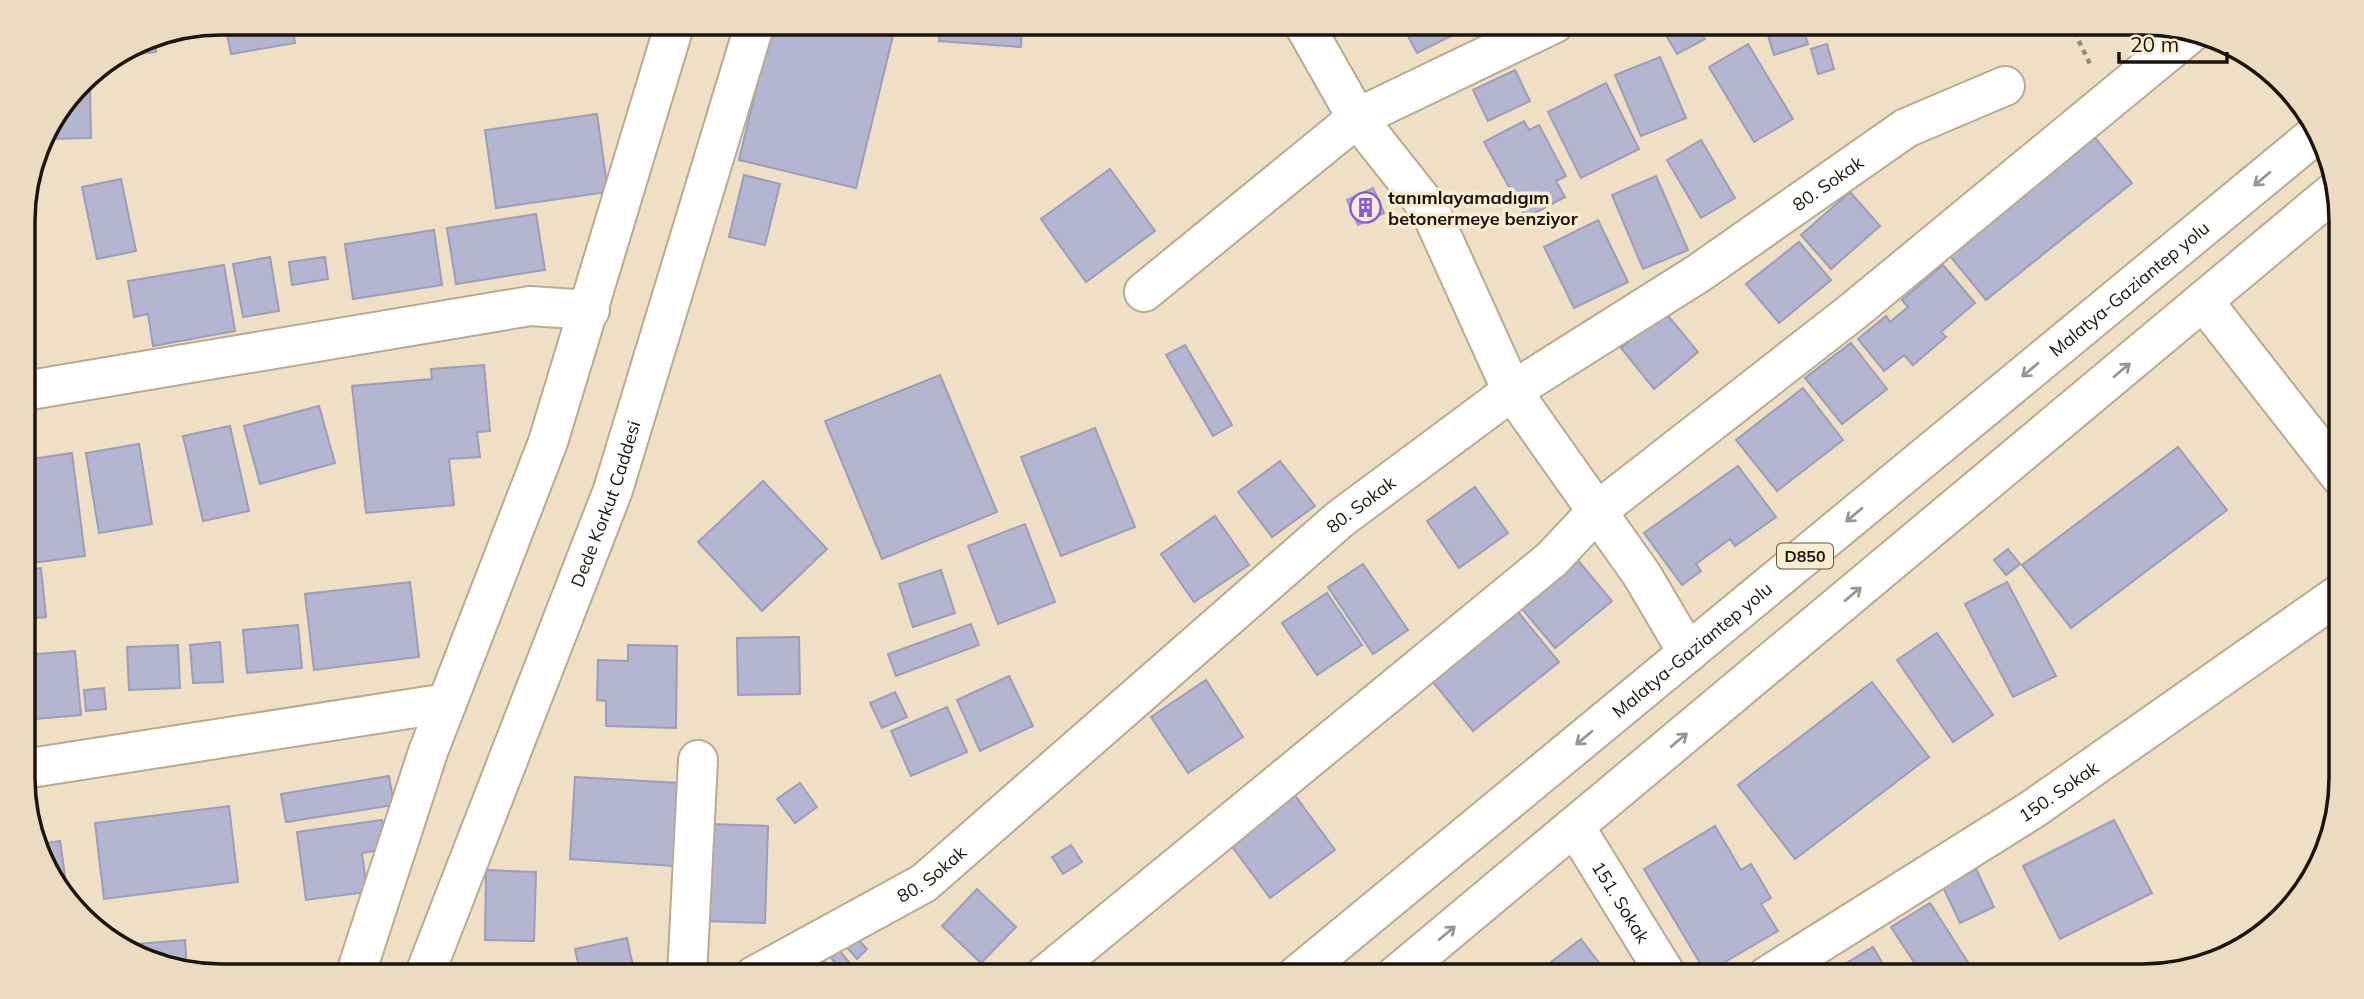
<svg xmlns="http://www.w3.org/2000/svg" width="2364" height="999" font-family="Mulish,sans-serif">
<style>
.building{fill:#b4b5d1;stroke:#9c9db8;stroke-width:2}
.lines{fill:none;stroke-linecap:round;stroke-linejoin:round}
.minor-casing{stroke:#b9aa90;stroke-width:42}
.highway-casing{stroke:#b9aa90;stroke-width:42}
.path{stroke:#968a77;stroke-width:4.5;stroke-dasharray:5 5;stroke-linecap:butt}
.minor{stroke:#fff;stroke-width:38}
.highway{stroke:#fff;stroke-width:38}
.oneway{stroke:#989691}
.labels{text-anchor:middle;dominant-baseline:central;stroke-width:7;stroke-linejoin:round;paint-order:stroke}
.shield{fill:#fcecd1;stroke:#5e5646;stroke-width:2}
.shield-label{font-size:16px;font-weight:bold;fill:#1b150b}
.street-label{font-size:18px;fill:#1b150b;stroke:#fcecd1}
.poi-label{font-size:18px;font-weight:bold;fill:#1b150b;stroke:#fcecd1;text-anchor:start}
.rim{fill:none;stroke:#1b150b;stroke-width:3.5}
</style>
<rect width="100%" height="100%" fill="#efdfc4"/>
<path class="building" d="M225,23H292L295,43L231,54Z
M772,23H896L856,188L739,160Z
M940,23H1022L1021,47L939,41Z
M1401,23H1469L1471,26L1417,53Z
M1659,23H1696L1705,39L1677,54Z
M1703,23H1726L1708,32Z
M1764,23H1815L1817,28L1804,32L1808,44L1774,55Z
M154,36L156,52L115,57L145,38Z
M1748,44L1793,119L1754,142L1709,67Z
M1827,44L1834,69L1818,74L1811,49Z
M1660,57L1686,118L1641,136L1615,75Z
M1515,70L1530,101L1488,121L1473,90Z
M1606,83L1639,149L1581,178L1548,112Z
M90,86L91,138L46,139V130L79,87Z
M597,114L608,192L496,208L485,130Z
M1524,121L1529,130L1539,125L1566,176L1556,181L1565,197L1526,218L1484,142Z
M2092,134L2132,183L1986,300L1946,251Z
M1701,140L1735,198L1701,218L1667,160Z
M1110,169L1155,231L1086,282L1041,219Z
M744,175L780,184L765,245L729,237Z
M1656,176L1688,250L1643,269L1612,195Z
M121,179L136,251L97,259L82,187Z
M1373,188L1384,213L1358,225L1347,200Z
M1850,192L1880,226L1831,269L1801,235Z
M536,214L545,270L456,284L447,228Z
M1598,220L1628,282L1574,308L1544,247Z
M434,230L442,285L353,299L345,244Z
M1799,242L1831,280L1779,323L1746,284Z
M270,257L279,311L243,317L233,264Z
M325,257L328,279L292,285L289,262Z
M224,265L235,331L153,346L148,314L134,317L128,281Z
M1943,265L1975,303L1941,332L1946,337L1913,365L1904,355L1884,371L1858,339L1886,316L1890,322L1908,307L1902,300Z
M1665,312L1698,352L1654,389L1621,348Z
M1851,343L1887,389L1842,424L1805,378Z
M1185,345L1232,425L1213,436L1166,355Z
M484,365L490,431L477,432L480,457L449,459L454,505L366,513L352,386L432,379L431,369Z
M940,375L997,512L882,559L825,421Z
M1803,388L1843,440L1777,491L1736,440Z
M319,406L335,463L260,484L244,426Z
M230,426L249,511L203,521L183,436Z
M1095,428L1135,527L1061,556L1021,457Z
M139,444L152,524L99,533L86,453Z
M2178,447L2227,510L2071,628L2022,565Z
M72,453L85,556L24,564V460Z
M1280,461L1315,506L1272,537L1238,492Z
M1738,466L1776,517L1735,546L1730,539L1696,564L1701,571L1682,585L1644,533Z
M763,481L827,549L762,611L698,542Z
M1475,487L1508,533L1459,568L1427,521Z
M1215,516L1249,565L1194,602L1161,554Z
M1025,524L1055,602L998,624L968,546Z
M2008,549L2020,564L2006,575L1994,560Z
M1575,557L1612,601L1555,648L1518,604Z
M1363,564L1408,630L1373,654L1328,587Z
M41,568L46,617L24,619V570Z
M941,570L955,613L913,627L899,584Z
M410,582L419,657L314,670L305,594Z
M2007,582L2056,676L2013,697L1965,604Z
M1327,593L1362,645L1317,675L1282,623Z
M1514,607L1559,662L1473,731L1428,676Z
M971,624L979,645L896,676L888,654Z
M298,625L302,668L247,673L243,630Z
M1937,633L1993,715L1953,742L1897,660Z
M799,637L800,694L738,695L737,638Z
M220,642L223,682L193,683L190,645Z
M178,645L180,688L129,690L127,647Z
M628,645L677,646L676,728L606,726V701L597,700L598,660L628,661Z
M75,651L81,715L24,720V655Z
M1009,676L1033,726L980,751L957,700Z
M1206,680L1243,737L1188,773L1151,717Z
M1872,682L1929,757L1795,859L1738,785Z
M104,688L106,709L86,711L84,690Z
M895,692L907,717L882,728L870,703Z
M947,707L967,752L911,776L891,731Z
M389,776L394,805L286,822L281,794Z
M575,777L679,783L673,866L570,859Z
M800,783L817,807L795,823L777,799Z
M1294,794L1335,850L1270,898L1228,841Z
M229,806L238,882L104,899L95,823Z
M382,820L386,849L362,853L367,892L306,900L297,832Z
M2114,820L2152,893L2060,939L2023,866Z
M708,824L768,826L765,923L706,921Z
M1715,826L1741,870L1751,864L1771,898L1761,904L1778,931L1706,973L1644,869Z
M60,841L69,903L64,899L41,844Z
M1071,845L1082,862L1063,874L1052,857Z
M1976,869L1994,907L1960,923L1942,885Z
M486,870L536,872L534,941L485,940Z
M977,889L1016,927L981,963L942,926Z
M1930,903L1973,970L1964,976H1923L1891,927Z
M854,935L867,949L857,959L844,944Z
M627,938L635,976H581L575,949Z
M1581,939L1609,976H1533Z
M185,940L187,970L145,961L124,945Z
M834,944L849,962L840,969L825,950Z
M1873,947L1890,976H1832L1830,973Z
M819,955L837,976H794Z"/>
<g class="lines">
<defs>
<g id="minor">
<path d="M1303,23L1357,118L1430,210L1512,391L1642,575L1688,653"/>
<path d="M1144,292L1357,118L1555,23"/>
<path d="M2204,302L2340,476"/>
<path d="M24,391L530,306L590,310"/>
<path d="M24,769L447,703"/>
<path id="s1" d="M1575,827L1667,976"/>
<path d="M355,976L428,752L548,442L675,23"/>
<path id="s2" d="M424,976L613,490L755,23"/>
<path d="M687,976L698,760"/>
<path id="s3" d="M754,976L924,883L1340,519L1512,391L1699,273L1906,128L2005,86"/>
<path d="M1044,976L1552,559L1596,512L1851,313L2192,32"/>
<path id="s4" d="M1767,976L2033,809L2341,593"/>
</g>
<g id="highway">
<path id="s5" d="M1296,976L2315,135"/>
<path d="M1395,976L2337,189"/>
</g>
</defs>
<use href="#minor" class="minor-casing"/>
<use href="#highway" class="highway-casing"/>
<path class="path" d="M2070,23L2091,66"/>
<use href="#minor" class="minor"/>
<use href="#highway" class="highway"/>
</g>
<defs><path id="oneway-shaft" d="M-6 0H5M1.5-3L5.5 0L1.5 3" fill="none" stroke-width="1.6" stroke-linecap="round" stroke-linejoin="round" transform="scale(1.75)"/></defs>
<g class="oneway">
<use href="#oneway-shaft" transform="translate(2262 179) rotate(140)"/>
<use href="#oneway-shaft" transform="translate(2030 370) rotate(140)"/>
<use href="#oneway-shaft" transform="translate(2122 370) rotate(-40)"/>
<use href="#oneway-shaft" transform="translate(1854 515) rotate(140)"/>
<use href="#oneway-shaft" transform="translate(1853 594) rotate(-40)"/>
<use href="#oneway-shaft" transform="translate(1584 738) rotate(140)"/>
<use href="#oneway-shaft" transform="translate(1679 740) rotate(-40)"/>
<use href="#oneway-shaft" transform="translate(1447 933) rotate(-40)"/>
</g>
<defs>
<symbol id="building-ring" viewBox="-11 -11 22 22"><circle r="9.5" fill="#fcecd1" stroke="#835cd7" stroke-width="1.5"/><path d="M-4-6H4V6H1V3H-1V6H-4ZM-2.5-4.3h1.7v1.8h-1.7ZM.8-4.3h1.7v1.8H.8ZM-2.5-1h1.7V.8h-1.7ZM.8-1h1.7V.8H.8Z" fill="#835cd7"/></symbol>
</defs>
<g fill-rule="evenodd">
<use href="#building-ring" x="1348" y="190" width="35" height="35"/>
</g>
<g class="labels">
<rect class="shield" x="1777" y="543.5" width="56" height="25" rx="5"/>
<g class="shield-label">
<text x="1805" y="556">D850</text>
</g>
<g class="street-label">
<text stroke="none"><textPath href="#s3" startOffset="1339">80. Sokak</textPath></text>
<text stroke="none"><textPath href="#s5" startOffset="1080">Malatya-Gaziantep yolu</textPath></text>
<text stroke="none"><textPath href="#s2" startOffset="506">Dede Korkut Caddesi</textPath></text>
<text stroke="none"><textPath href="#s3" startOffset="772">80. Sokak</textPath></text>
<text stroke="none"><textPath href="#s5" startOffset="513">Malatya-Gaziantep yolu</textPath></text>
<text stroke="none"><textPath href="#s4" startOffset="345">150. Sokak</textPath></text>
<text stroke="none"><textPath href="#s3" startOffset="205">80. Sokak</textPath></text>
<text stroke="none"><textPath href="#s1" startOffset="88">151. Sokak</textPath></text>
</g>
<g class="poi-label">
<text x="1388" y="197">tanımlayamadıgım<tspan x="1388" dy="21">betonermeye benziyor</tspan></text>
</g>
</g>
<path d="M0 0H2364V999H0ZM221 35H2143A186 186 0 0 1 2329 221V778A186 186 0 0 1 2143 964H221A186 186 0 0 1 35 778V221A186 186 0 0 1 221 35Z" fill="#eadbc1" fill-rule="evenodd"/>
<path class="rim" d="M221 35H2143A186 186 0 0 1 2329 221V778A186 186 0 0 1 2143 964H221A186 186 0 0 1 35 778V221A186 186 0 0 1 221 35Z"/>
<path d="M2119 52v10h108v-10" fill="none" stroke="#1b150b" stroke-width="3.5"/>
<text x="2130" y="52" font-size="21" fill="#1b150b" stroke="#fcecd1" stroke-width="5" paint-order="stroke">20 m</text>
</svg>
